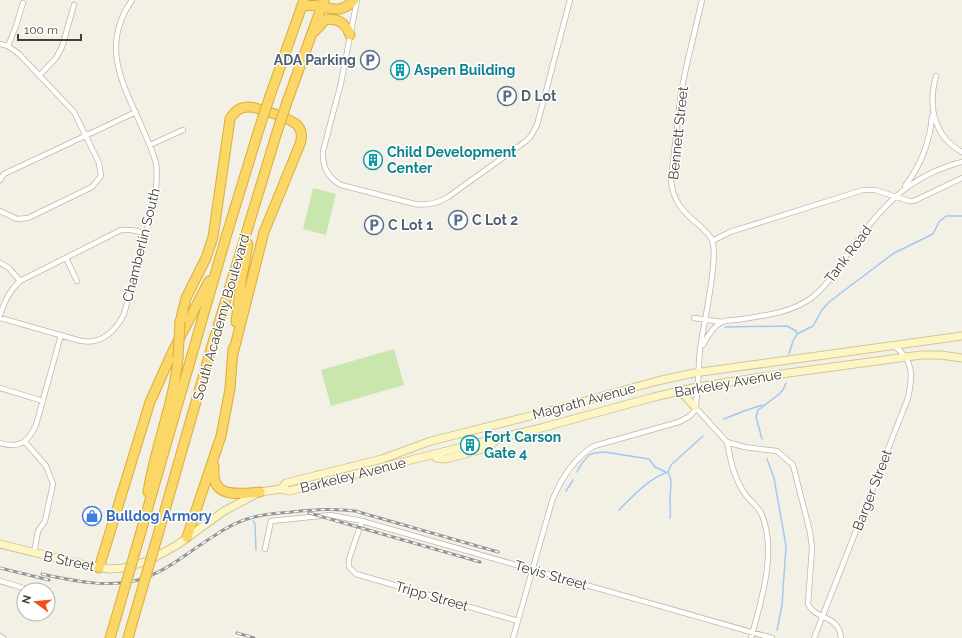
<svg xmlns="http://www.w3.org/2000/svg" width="962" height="638" font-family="Raleway,sans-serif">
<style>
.grass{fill:#c9e6af}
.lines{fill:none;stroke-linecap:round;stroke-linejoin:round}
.stream{stroke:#a3c9ef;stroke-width:1.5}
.secondary-tunnel{stroke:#d0cdc3;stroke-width:7;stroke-dasharray:7 3.5;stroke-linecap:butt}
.street-casing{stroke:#beb8a8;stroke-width:6}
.secondary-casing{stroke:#d2c796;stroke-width:9}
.highway-casing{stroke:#daad38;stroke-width:11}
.street{stroke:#fff;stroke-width:4.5}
.secondary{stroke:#fef5c5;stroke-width:7}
.highway{stroke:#fbd768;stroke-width:9}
.rail-casing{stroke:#959595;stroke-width:3}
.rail{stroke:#fff;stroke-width:1.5;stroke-dasharray:4.5;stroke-linecap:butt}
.highway-bridge-casing{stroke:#daad38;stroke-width:11;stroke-linecap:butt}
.highway-bridge{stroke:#fbd768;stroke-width:9}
.labels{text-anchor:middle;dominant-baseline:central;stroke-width:3;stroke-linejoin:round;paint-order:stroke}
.service-label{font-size:14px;font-weight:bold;fill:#4e5e75;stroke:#fff;text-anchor:start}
.culture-label{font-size:14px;font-weight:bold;fill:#0d838f;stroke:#fff;text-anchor:start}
.street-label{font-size:14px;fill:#454035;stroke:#fff}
.shop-label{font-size:14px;font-weight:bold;fill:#366cbe;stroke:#fff;text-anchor:start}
</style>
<rect width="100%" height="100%" fill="#f3f0e6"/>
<path class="grass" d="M313,188L336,194L326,235L303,229Z
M394,349L404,385L331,406L321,370Z"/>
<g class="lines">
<path class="stream" d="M725,327L787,326L796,331L797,334
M789,354L793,341L797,334L813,326L822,310L829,302L894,253L933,234L939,222L946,216H962
M724,419L744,411L762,405
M762,439L756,417L758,410L778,395L783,390L786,383
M767,459L774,478L786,546L782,605L777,630
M577,472L582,463L589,455L595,453L605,452L649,459L655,467L666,472
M668,472C669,475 671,478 671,481C671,487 670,494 670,501C670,507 671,511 670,518
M566,491L573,480
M619,510C633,496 649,478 668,472L671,465L703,436
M253,521L255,524L256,550"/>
<path class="secondary-tunnel" d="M465,442L473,440
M467,450L475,448"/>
<defs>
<path id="street" d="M357,0L341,83L323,151C322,166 328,178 341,185L415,204C427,206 438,203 448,197L526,141L531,136L537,125L570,0
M0,44L8,46L19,54L74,112L99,163L101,176L92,187L28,218L17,219L0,211
M8,46L16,26L23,3
M39,76L56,58L62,47L74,5
M936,76C928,106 933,136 962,152
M150,145L183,130
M0,180L4,174L136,112
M905,186C921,165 930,142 932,116
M712,241L730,232L863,190H875L909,201H914L962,178
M66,258L77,281
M0,263L9,268L20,281
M0,315C5,301 9,291 20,281L121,230H131L146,233
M0,318L81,341C85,341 90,342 94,341C108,338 118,326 124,314L155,200C156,188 158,175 156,163C153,152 149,142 144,132C124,85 99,48 132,0
M694,318L722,322
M703,345C707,337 713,326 722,322C728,320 737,320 743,319C767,315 789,313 810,299C825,288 836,271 847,255C880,209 905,177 962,162
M0,388L43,401
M695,407L727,442L744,447L777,451L793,465L810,532L812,548L808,604C816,621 839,614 841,638
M25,442L46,466L53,484L45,521L38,531L34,553
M727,442C731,462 733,476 745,494C750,501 759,507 762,515C777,552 761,602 751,638
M0,443C20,449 28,442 36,425L61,335
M362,521L349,559V567L356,574L518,621
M265,549L271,521L330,515L362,521L772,638
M0,581L30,590
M0,636L3,638
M513,638L552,501C560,481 574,458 594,446L679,422L690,416L695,410C699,390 698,369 700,349C703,327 719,257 712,240C709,234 705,231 700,226C684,213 672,201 671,179L681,93L686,68L702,0
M814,638L908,398C913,375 914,360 893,345"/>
<path id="secondary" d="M678,391L685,396L695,407
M474,444L541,428L654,397L697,387L781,374L921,355H941L962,358
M476,451L488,447L497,440
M436,458L446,459L468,453
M281,489L289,491L466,446
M0,544L85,565L110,569L123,568L148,561L177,545L224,511L260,492L281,489L286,483L382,459L431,441L542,413L657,381L694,373L962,336"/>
<path id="highway" d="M301,7C324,0 336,20 354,0
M315,31L325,20C338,17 346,24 350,35
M270,96L304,0
M287,102L324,0
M180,322L186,298L206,258L213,237L230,119C234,112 240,107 248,107C257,107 293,119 298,126C302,131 302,138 300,144L264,232L233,354
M236,322L241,282L248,244
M214,466C210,499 237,494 260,492
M148,492C155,447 174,403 178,358
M159,531L211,349L277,132
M140,535L226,237L260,126
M187,537L221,436L230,389L233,349
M99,568L150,402L172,353L209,281
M110,638L116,618
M128,638L132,624"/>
</defs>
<use href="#street" class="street-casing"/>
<use href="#secondary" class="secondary-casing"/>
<use href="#highway" class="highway-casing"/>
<use href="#street" class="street"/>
<use href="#secondary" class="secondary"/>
<use href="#highway" class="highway"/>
<defs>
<path id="rail" d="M309,513L480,562
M0,568L49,580
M42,574C74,581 107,588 138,580C167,572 189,551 214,536C224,529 235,523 247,519C261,514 276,513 291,512C313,510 333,508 355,511L498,552
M237,633L254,638"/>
</defs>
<use href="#rail" class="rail-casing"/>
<use href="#rail" class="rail"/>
<defs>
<path id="highway-bridge" d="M260,126L270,96
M277,132L287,102
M178,358L180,322
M116,618L140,535
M132,624L159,531"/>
</defs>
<use href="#highway-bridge" class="highway-bridge-casing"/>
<use href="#highway-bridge" class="highway-bridge"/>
</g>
<defs>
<symbol id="parking-ring" viewBox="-11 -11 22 22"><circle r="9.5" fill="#fff" stroke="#5c6f8a" stroke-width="1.5"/><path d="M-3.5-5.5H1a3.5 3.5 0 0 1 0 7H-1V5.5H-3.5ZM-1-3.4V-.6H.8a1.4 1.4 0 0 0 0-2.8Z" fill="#5c6f8a"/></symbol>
<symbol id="building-ring" viewBox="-11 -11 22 22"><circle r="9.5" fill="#fff" stroke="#0f9aa8" stroke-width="1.5"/><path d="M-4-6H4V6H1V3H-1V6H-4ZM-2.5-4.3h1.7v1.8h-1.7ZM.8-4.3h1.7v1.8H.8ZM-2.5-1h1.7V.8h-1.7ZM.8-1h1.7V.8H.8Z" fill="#0f9aa8"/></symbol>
<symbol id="shop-ring" viewBox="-11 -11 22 22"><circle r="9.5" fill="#fff" stroke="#3f7fe0" stroke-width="1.5"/><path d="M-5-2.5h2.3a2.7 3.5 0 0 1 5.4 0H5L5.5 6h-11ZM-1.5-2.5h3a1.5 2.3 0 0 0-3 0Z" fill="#3f7fe0"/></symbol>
</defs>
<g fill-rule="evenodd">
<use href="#parking-ring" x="359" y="49" width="22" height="22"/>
<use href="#building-ring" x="389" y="59" width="22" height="22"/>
<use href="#parking-ring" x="496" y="85" width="22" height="22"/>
<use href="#building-ring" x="362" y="149" width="22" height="22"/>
<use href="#parking-ring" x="447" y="209" width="22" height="22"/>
<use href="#parking-ring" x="363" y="214" width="22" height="22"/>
<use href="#building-ring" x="459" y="434" width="22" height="22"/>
<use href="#shop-ring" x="81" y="505" width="22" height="22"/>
</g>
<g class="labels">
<g class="service-label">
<text x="356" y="60" text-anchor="end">ADA Parking</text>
<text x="521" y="96">D Lot</text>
<text x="472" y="220">C Lot 2</text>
<text x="388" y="225">C Lot 1</text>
</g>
<g class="culture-label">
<text x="414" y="70">Aspen Building</text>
<text x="387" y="152">Child Development<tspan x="387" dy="16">Center</tspan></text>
<text x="484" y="437">Fort Carson<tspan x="484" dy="16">Gate 4</tspan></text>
</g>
<g class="street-label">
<text transform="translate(678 133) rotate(-84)">Bennett Street</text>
<text transform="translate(141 245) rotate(-76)">Chamberlin South</text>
<text transform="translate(848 254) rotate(-53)">Tank Road</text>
<text transform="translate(221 317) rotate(-74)">South Academy Boulevard</text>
<text transform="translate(728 383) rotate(-10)">Barkeley Avenue</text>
<text transform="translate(584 401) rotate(-15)">Magrath Avenue</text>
<text transform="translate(353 475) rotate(-14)">Barkeley Avenue</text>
<text transform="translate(872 490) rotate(-69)">Barger Street</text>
<text transform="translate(69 561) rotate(12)">B Street</text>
<text transform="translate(551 575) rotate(16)">Tevis Street</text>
<text transform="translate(432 596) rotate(16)">Tripp Street</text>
</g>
<g class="shop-label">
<text x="106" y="516">Bulldog Armory</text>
</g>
</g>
<g transform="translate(36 602) rotate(286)"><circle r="19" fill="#ffffff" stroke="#b5b3ae"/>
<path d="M0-3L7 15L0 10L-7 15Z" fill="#f64e19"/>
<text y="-6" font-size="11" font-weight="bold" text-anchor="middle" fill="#454035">N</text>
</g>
<path d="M18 34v6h63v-6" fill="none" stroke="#454035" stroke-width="2"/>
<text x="24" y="34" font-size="12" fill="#454035" stroke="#ffffff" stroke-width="3" paint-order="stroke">100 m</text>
</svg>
